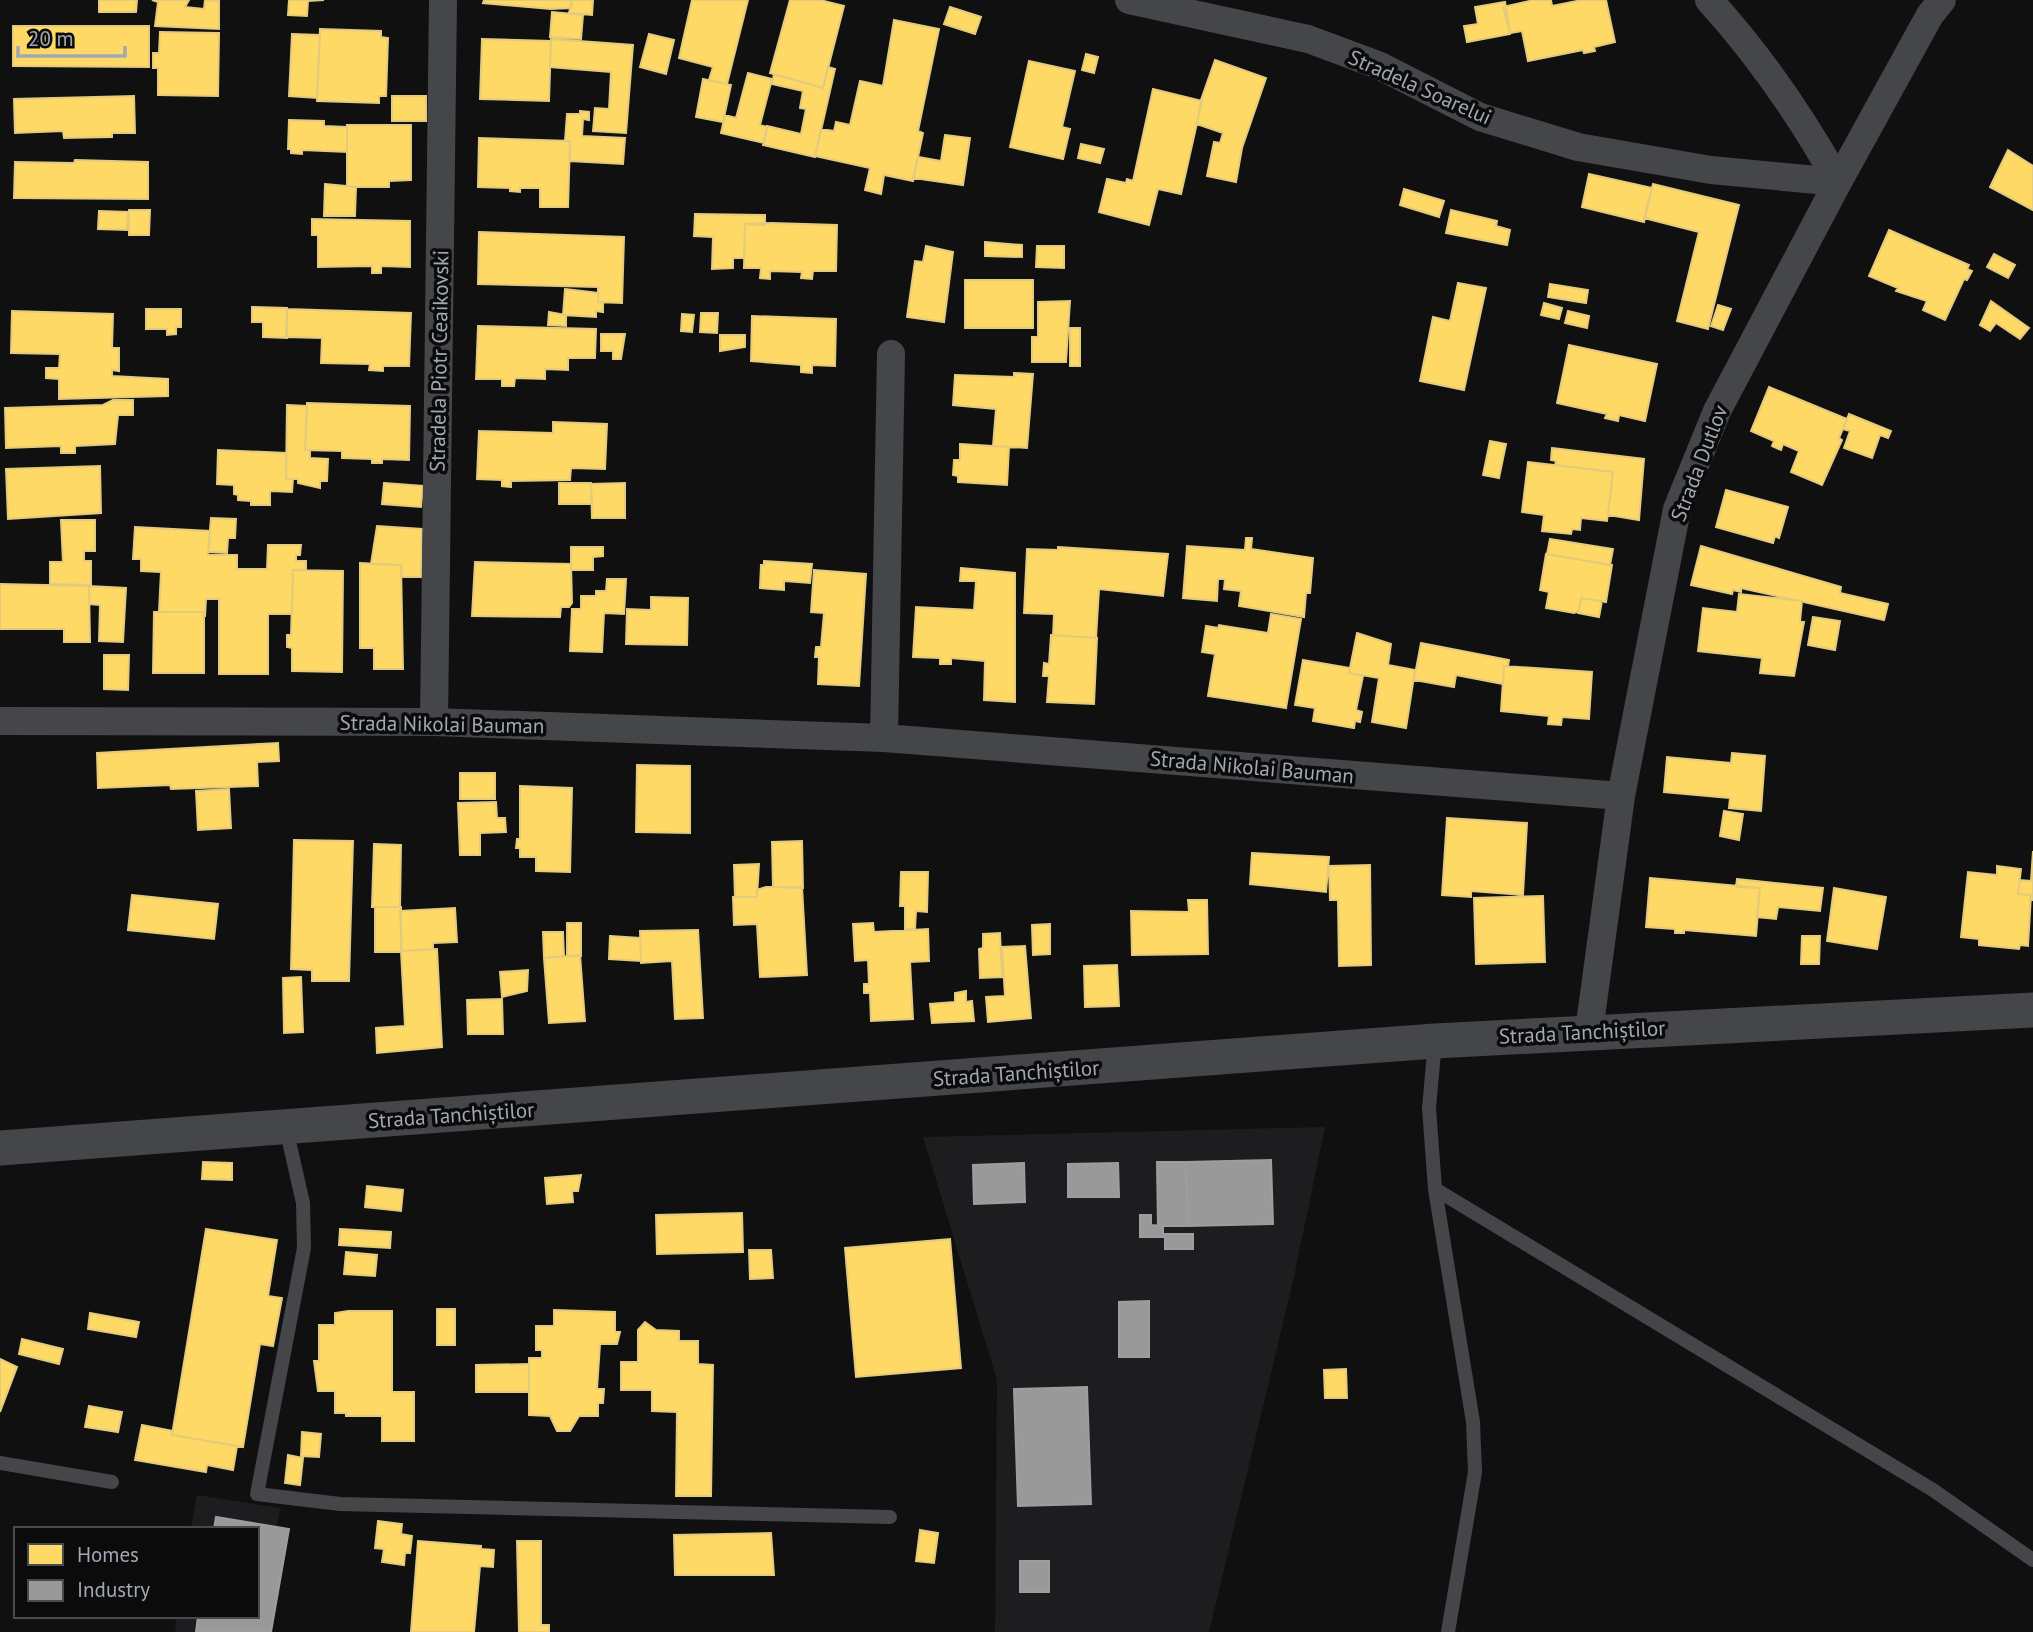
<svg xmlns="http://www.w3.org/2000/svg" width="2033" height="1632" font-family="'PT Sans',sans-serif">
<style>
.built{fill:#1d1d1f}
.homes{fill:#ffd966;stroke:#e3ca7d;stroke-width:2}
.industry{fill:#999;stroke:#9b9ea0;stroke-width:2}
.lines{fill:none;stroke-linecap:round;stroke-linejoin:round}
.service{stroke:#454649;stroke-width:14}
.minor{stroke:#454649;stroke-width:28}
.tertiary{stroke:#454649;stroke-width:35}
.labels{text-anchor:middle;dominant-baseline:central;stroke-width:7;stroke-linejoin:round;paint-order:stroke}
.street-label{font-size:21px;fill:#a1a8b2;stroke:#0b0b0c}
</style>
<rect width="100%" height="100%" fill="#101011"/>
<path class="built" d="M1325,1127L1294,1277L1209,1632H995L997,1380L923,1137Z
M197,1495L280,1508L260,1632H175L177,1616H257V1529H191Z"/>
<path class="homes" d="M99,0H137L136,12H99Z
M152,0H189L185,7L204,9L205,0L219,1V29L155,26L158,2Z
M289,0H324L308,1L307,16L288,15Z
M484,0H572L571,8L551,9L483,3Z
M572,0H593L592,15L569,13Z
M692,0H748L727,84L709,80L713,67L679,58Z
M790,0H820L844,6L823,88L770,73Z
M1534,0H1551L1552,6L1582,0H1606L1615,42L1594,47L1595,51L1584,53L1583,50L1528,61L1522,31L1510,33L1503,7Z
M1505,2L1510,34L1467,42L1464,26L1478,24L1475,7Z
M950,7L981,17L975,34L944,24Z
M552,12L583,15L581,39L550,37Z
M894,20L939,29L918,131L923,133L913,181L884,175L881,194L865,190L870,168L815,156L821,129L834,131L836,122L850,125L860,81L883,86Z
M13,26H149V67L13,66Z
M320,29L381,31V37L388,38L386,96H379V103L317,101Z
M160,32L219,33L218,96L158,95V68H153V53H159Z
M292,34L320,35L317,98L289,96Z
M649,34L674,40L666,74L640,67Z
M482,39L551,41L549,101L480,99Z
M551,39L633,45L626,133L593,131L595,108L609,109L611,72L550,67Z
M1086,54L1098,57L1094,73L1082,70Z
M1215,60L1266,78L1242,148L1236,182L1207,176L1214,142L1220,143L1223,133L1197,124L1201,100Z
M1029,61L1075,71L1062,127L1070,129L1063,159L1010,147Z
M828,67L835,69L815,157L763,145L767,126L801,134L806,109L800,108L803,91L772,84L774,74L823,88Z
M748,73L772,79L760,125L767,127L764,143L721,133L725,115L736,118Z
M703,79L731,85L723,122L696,117Z
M1153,89L1202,101L1181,194L1158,189L1149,225L1099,212L1107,179L1126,183L1127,179L1133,181Z
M134,96L135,133H112V137L64,138L63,131L15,133L14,99Z
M392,96H426V121H392Z
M580,111L589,112V120L583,119L582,136L625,138L623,164L570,161V141H565L567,114H580Z
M289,120L324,121V126L347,127V152L302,150V154L291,153V149H288Z
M347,125H411V180L389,181V187H347Z
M945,135L970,138L963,185L913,178L918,157L941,161Z
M479,138L570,141L568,207H540V188H520V192L510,191V188L478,187Z
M1081,144L1104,149L1100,163L1078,158Z
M2008,150L2033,166V210L1990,187Z
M75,160L148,162V199L14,198L15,162L74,163Z
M1589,174L1652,188L1644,222L1582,207Z
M325,184L356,187L355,216H324Z
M1653,184L1739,205L1708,329L1677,321L1699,232L1644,218Z
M1404,189L1444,201L1439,217L1400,205Z
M129,210H150L149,235H129Z
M1451,210L1497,221L1496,226L1510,230L1507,245L1446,233Z
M99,211L128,212L127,230L98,229Z
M695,214L765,215V225L745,224L744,258H733V268L712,269L713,237L694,236Z
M312,219L410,221V267L381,266V273H372V266L318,267V235H312Z
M772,223L837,225L836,271H813L812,279L801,278L802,272L770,271V279L760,278L761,268H744L745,224Z
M1889,230L1969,265L1967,269L1972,271L1967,280L1964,279L1945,320L1923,310L1927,301L1896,291L1898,288L1869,276Z
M479,232L624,237L622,303L598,302V287L478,284Z
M985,242L1022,245V257L985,256Z
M926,246L953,252L944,322L907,317L915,261L923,262Z
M1037,246H1064V268L1036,267Z
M1994,254L2015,265L2008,278L1987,267Z
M965,280H1033V328H965Z
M1458,283L1486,288L1464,390L1420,381L1433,317L1450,321Z
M1550,284L1588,290L1586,303L1548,297Z
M565,289L598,293V302H603V312L596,311V317L563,315Z
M1070,301L1066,362H1032V337H1038V302Z
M1991,301L2029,328L2020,339L1996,323L1990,331L1980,325Z
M1544,303L1562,308L1559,319L1541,315Z
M1718,305L1731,309L1723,330L1711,326Z
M252,307L287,308V338L263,337V322H252Z
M146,309H181V327H176V334L167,335V329H146Z
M287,309L411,313L409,366H383V371L369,370L370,364L321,363L322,338L286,337Z
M12,311L113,314L112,348H119V371L112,370V376L168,379V396L59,399V379L46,378V368H59L60,354L11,353Z
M1568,311L1589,316L1587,328L1565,323Z
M549,312L566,315V326L548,325Z
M701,313H718L717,333L700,332Z
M682,314L694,315L692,332L681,331Z
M752,316L836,319L835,366L812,365V373L801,372V365L751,361Z
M478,326L596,329L595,358H568V370L545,369V379L515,378L514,386H502V379H476Z
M1070,328H1080V366H1070Z
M601,334H625L621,359H613V351H601Z
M720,335H745V347L720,351Z
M1569,345L1657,364L1645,421L1619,415L1618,421L1605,418L1607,414L1557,403Z
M1014,373L1033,374L1027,448L993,446L996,409L953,405L955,375L1014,377Z
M1769,387L1847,419L1839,438L1842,440L1822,485L1791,472L1799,451L1783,444L1781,450L1772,446L1774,441L1751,431Z
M113,400H133V415H118L115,444L75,446V453H61V446L6,448L5,408L103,405Z
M307,403L410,406L409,460L382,459V463H372V459L342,458V451L305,450Z
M287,405L307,406L305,450H310V458L328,459L327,481H320V488L298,483V479H286Z
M1849,414L1891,431L1888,438L1880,435L1872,458L1844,448L1850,431L1843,429Z
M553,422L607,424L605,469L571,468L570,480L511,481V487L502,486V480L477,479L479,431L553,433Z
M1490,441L1506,444L1499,478L1483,475Z
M960,444L1009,447L1007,485L958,482V476L953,475L954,460H960Z
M1552,448L1644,459L1639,520L1608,515L1613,472L1555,465L1556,461L1551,460Z
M218,450L286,453V479H293L292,492L270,491V505H251V501L238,500V495L234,494V485L217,484Z
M1528,462L1613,472L1607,521L1581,518L1580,530L1572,529L1571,534L1542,531L1544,515L1522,512Z
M100,466L101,513L8,519L6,469Z
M384,483L423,486L421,507L382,504Z
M559,483H591L592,504H559Z
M625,483V518H592L591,484Z
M1726,490L1788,507L1779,538L1775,536L1773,543L1716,527Z
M211,518L236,519L235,538H228L227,553L208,552Z
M61,520H95V551H84V561H91V585L50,584V562H63Z
M377,526L422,529L421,577H402L401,565L371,564Z
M135,527L210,531L208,555H237V569H267L268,545H301L300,555H296V561H306V570H293L292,614H268V674H219V599H206L205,617L204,612H159L161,572L141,571V559H133Z
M1246,538H1252L1251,549L1313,558L1310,593H1306L1304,617L1239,606L1241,591L1224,589L1225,579H1218L1217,601L1183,598L1187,546L1245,550Z
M1550,539L1613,549L1610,565L1547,554Z
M1701,546L1841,587L1840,593L1888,604L1884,620L1741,588V592L1733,590L1732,594L1691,585Z
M571,547H603V556L593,557V570H571Z
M1058,547L1168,554L1163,596L1099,589L1096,638L1053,635L1054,614L1024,613L1027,549L1058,550Z
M1546,554L1612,565L1606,602L1581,598L1579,611L1574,613L1546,608L1549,592L1540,590Z
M764,561L812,564L810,583L784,581V590L760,588L761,565H764Z
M475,562L571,564L572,603L569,607H561L560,617L472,616Z
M360,563L401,565L403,669H374V648H360Z
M961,568L1015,573V702L984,700L985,661L951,658V664H940V658L913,657L916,607L974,610L976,581H960Z
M293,570L343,571L342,672L292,671V648L287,647V635H291Z
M814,570L866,574L859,686L818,684L819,657H815L816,647H821L824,613L811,612Z
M607,579H626L624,614L604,613L602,652L570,651L572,609H581V596H596V591H606Z
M0,584L89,586L90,642H64V629H0Z
M89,586L126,588L123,642L99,641L100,605L90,604Z
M1739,594L1802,601L1800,622H1804L1794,676L1760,673L1762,658L1698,651L1703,608L1737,612Z
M651,597L688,598L687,645L626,644L627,609L651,610Z
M1581,598L1602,601L1599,617L1578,613Z
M154,612H204V673H153Z
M1271,614L1301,619L1286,708L1208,696L1215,654L1202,652L1206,626L1218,628L1219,625L1268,633Z
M1813,617L1840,621L1835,650L1808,645Z
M1357,633L1391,644L1388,665L1415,670L1406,728L1372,722L1379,678L1349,673Z
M1051,635L1097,638L1094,704L1047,702L1049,676H1043L1044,663L1049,664Z
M1421,643L1509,660L1508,666H1504L1503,684L1456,675L1454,687L1414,680Z
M104,655H129L128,690L104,689Z
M1303,660L1350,668L1349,673L1363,676L1356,710L1362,712L1360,722L1355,721L1354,728L1313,721L1315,708L1295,705Z
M1504,666L1592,672L1589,719L1562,717L1561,725L1548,724L1549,716L1501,711Z
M278,743L279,761L257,762L258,786L171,789L170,785L98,788L97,753Z
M1732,753L1765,756L1761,811L1729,808L1730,798L1664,792L1667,757L1731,763Z
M637,765L690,766V833L636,832Z
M460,773H495V799H460Z
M520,786L572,788L570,872L536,871V857H520V848H516L517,839H520Z
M229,789L231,828L198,830L196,791Z
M496,802L497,818H505L506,832L480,833V855H460L458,803Z
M1724,811L1743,814L1739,840L1720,836Z
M1447,818L1527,823L1523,895L1471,891V897L1442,895Z
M294,840L353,841L349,981H312V970L291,969Z
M802,841L803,888L773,887L772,842Z
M374,844L401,845L400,907H372Z
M2033,851V900H2030L2031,895L2018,894L2020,880L2031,881Z
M1252,853L1329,857L1326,892L1250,884Z
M759,864L757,897H735L734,865Z
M1370,865L1371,965L1339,966L1338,900H1330L1329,866Z
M1997,866L2021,869L2018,894L2031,895L2028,946L2020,945L2019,949L1979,945V939L1961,937L1968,872L1997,875Z
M901,872H928L927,912L916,911L915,929H905V906H900Z
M1650,878L1760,888L1756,936L1684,930V933H1675V929L1646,927Z
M1737,879L1823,888L1820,911L1778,907L1776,919L1757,917L1760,888L1736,887Z
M766,887H802L807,975L760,977L757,924L734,925L733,897H757V890Z
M1834,888L1886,897L1877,949L1827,941Z
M132,895L218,904L214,939L128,930Z
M1543,896L1545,962L1476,964L1474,898Z
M1188,900H1207L1208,954L1132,955L1131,911L1189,912Z
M375,907H401V952H375Z
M455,908L457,942L433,943V949L402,951L400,911Z
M567,923H581V956H567Z
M873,923L874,932L928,929L929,961L910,962L913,1019L871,1021L870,993H864V984H869L868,960L855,961L853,924Z
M1050,924V954L1033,955L1032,925Z
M698,930L703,1018L675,1019L672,961L641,963L640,931Z
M543,932H563L564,956L544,958Z
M1000,933L1002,977L980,978L979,949L983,948V934Z
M610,936L640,938L641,961L609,959Z
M1802,936H1820L1819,964H1801Z
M1025,946L1031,1018L988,1022L986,997L1005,996L1002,947Z
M437,949L442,1047L377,1053L376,1028L405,1026L401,951Z
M580,955L585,1021L549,1023L544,958Z
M1117,965L1119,1006L1085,1007L1084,966Z
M528,970L527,991L502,997L500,972Z
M301,977L303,1032L284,1033L283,978Z
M966,991V1002L972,1001L974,1021L932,1023L930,1004L955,1002V993Z
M502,999L503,1034H468L467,1000Z
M203,1162L232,1163V1180L202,1179Z
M581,1175L578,1191H572L573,1202L547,1204L545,1178Z
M367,1186L403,1190L401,1211L365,1207Z
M742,1213L743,1252L657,1254L656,1215Z
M206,1229L277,1240L268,1296L282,1298L273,1346L260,1344L243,1447L172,1435Z
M340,1229L391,1232L390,1248L339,1245Z
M950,1239L961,1368L856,1377L845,1248Z
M749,1250H771L773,1278L750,1279Z
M346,1252L377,1255L375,1276L344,1274Z
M437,1309H455V1345H437Z
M554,1310L615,1312V1332H620L617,1344H600L597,1389H604L603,1403H598V1416H579L570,1431H557L550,1416L529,1415V1358H542V1350H536V1326H554Z
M348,1311H392V1392H414V1441H382V1416H346V1413H335V1391H318L314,1361H319V1325H335V1313Z
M90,1313L139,1322L136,1337L88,1329Z
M645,1322L656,1330L679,1331V1341H698V1364L713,1365L711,1496H676L677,1412L652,1411V1390H621V1362H638V1330Z
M22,1339L63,1349L59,1364L19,1354Z
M0,1359L17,1367L0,1412Z
M529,1364V1392H476V1365Z
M1346,1369L1347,1398H1325L1324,1370Z
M89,1406L122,1412L118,1432L85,1427Z
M142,1425L173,1431L172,1435L237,1446L233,1470L207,1465L206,1472L135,1460Z
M302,1432L321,1434L319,1457L301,1456Z
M288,1455L303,1458L300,1485L285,1483Z
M378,1521L402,1524L401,1534L412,1536L410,1553H405L404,1565L382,1562L384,1549L375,1548Z
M920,1530L938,1533L934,1563L916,1561Z
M771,1533L774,1575H675L674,1535Z
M418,1541L481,1546V1549L494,1550L493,1567L480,1566L474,1632H411Z
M517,1541H541V1625H549V1632H519Z"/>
<path class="industry" d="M1271,1160L1273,1224L1188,1226L1186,1162Z
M1157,1162H1186L1188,1226H1158Z
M1024,1163L1025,1202L974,1204L973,1165Z
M1118,1163L1119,1197H1068V1164Z
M1140,1215H1151V1225L1163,1226V1237H1140Z
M1165,1234H1193V1249H1165Z
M1149,1301V1357H1119V1302Z
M1087,1387L1091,1504L1018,1506L1014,1389Z
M216,1517L289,1529L271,1632H196L198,1616H257V1529H214Z
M1020,1561H1049V1592H1020Z"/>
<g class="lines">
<path class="service" d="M1435,1041L1429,1108L1435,1189L1473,1422L1475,1472L1448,1632
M286,1128L303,1203L304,1248L257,1494L340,1504L890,1517
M1435,1189L1933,1490L2033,1560
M0,1463L112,1482"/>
<path class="minor" d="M1129,0L1308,39L1378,65L1480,117L1578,147L1711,170L1838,182L1930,15L1942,0
M0,721L434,722L884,738L1621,796
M434,722L443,0
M884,738L891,354
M1589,1031L1621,796L1677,509L1717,411L1838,182C1801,116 1761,57 1709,0"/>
<path class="tertiary" d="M0,1148L1435,1041L2033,1010"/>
</g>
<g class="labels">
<g class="street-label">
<text transform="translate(1420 87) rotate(24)">Stradela Soarelui</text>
<text transform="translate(439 361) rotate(-89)">Stradela Piotr Ceaikovski</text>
<text transform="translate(1699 463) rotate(-69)">Strada Dutlov</text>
<text transform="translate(442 724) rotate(1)">Strada Nikolai Bauman</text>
<text transform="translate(1252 767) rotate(5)">Strada Nikolai Bauman</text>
<text transform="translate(1582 1032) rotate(-3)">Strada Tanchiștilor</text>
<text transform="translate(1016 1073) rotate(-4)">Strada Tanchiștilor</text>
<text transform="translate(451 1115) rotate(-4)">Strada Tanchiștilor</text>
</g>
</g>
<rect x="14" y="1527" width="245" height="91" fill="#0b0b0c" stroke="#474a4e" stroke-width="2"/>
<rect x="28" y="1544" width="35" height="21" fill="#ffd966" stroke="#474a4e" stroke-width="2"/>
<text x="77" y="1562" font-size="21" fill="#a1a8b2">Homes</text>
<rect x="28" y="1580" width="35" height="21" fill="#999999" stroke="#474a4e" stroke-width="2"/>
<text x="77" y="1597" font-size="21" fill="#a1a8b2">Industry</text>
<path d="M18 46v10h107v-10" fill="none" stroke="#a1a8b2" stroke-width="3.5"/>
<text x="28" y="46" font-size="21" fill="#a1a8b2" stroke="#0b0b0c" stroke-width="5" paint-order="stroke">20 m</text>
</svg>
